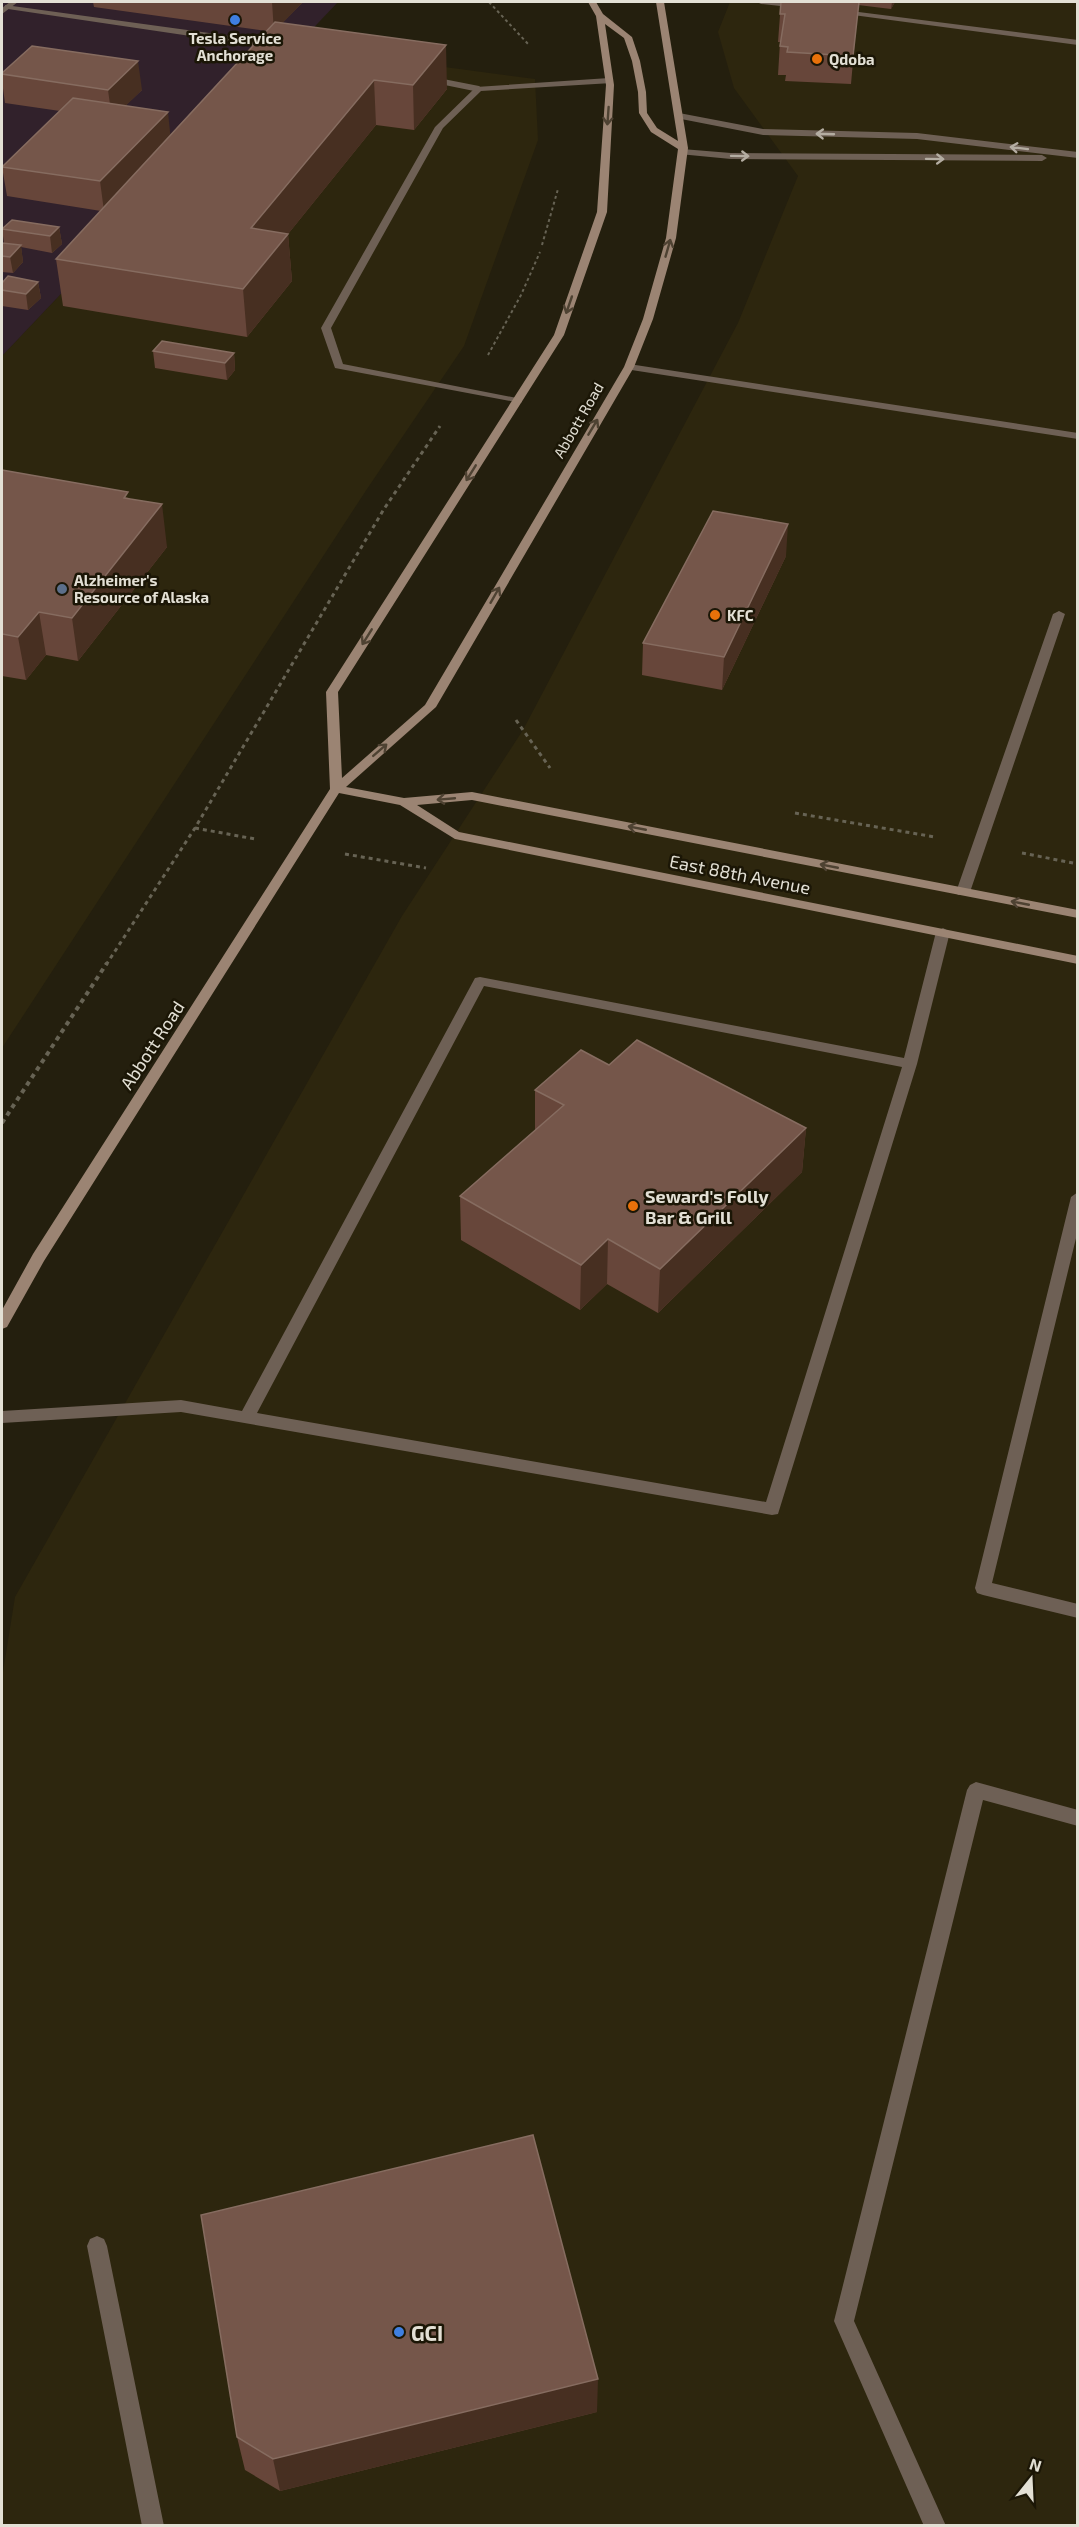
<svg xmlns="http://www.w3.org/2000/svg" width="1079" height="2527" font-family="'Exo 2',sans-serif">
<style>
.built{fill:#2d260e}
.industrial{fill:#31212b}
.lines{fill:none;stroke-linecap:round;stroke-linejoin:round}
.path-far2{stroke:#676354;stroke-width:2;stroke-dasharray:3 3;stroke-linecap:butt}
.path-far1{stroke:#676354;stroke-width:3;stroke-dasharray:4 4;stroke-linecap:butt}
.path{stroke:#676354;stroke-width:4;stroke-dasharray:4.5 4.5;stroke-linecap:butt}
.lane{fill:#6e6055;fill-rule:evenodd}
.street{fill:#6e6055;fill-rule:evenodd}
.secondary{fill:#9b8473;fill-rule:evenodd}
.wall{fill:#67463a}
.shaded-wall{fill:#472f21}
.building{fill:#75564a;stroke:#866c60;stroke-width:1.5}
.oneway{stroke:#4e4232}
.oneway2{stroke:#b4ada2}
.shop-dot{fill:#3f7fe0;stroke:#1b1606;stroke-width:2}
.food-dot{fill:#e8710a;stroke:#1b1606;stroke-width:2}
.service-dot{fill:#5c6f8a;stroke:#1b1606;stroke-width:2}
.labels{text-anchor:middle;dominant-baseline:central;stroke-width:5;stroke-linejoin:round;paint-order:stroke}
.far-poi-label{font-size:15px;font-weight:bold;fill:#e3e0d5;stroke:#1b1606;text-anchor:start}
.far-street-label{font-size:15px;fill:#e3e0d5;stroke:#1b1606}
.street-label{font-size:18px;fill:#e3e0d5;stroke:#1b1606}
.poi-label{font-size:18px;font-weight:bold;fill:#e3e0d5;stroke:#1b1606;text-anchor:start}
.near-poi-label{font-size:21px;font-weight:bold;fill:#e3e0d5;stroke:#1b1606;text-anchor:start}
</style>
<rect width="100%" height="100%" fill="#241f0e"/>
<path class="built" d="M730,2H1077V2525L2,2526V1678L15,1597L402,916L523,730L738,323L798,176L734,88L718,32Z
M295,47L535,79L538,140L464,346L367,489L2,1048V356Z"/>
<path class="industrial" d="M2,2H338L2,356Z"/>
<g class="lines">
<path class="path-far2" d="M489,2L529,45
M542,245L558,189
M488,355L521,295L540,252"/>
<path class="path-far1" d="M516,720L550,768
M795,813L935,837
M195,828L255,839
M1022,853L1078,864
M345,854L426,868
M106,965L195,828L384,509L440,426"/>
<path class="path" d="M2,1123L107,963"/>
<path class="lane" d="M5,5L231,36L235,39L231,42L8,9H5Z
M609,78L613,81L612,83L481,91L443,128L331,328L343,364L517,398L522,401L521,403L335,368L321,328L435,127L476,87Z
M629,364L1078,433V439L625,369V365Z
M1059,611L1065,614L970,892L968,895H958L956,892L1053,614Z
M943,928L950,932L917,1064L778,1514L772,1515L181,1412L2,1423V1411L181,1400L242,1411L475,978L480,977L904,1058L936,932ZM484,986L902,1067L766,1502L257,1413Z
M1078,1192V1230L992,1583L1078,1604V1618L983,1595L977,1593L975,1588L1071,1197Z
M976,1782L1078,1810V1826L983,1800L854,2321L946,2526H924L834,2321L967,1790L970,1785Z
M97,2236L104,2239L107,2246L164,2526H142L87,2246L90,2239Z"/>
<path class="street" d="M10,2H18L2,14V8Z
M757,2H780L803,6L799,8L761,4Z
M835,9L1078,40V45L838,13L834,11Z
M231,36L275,45L279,48L275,51L228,41L227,39Z
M428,76L479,86L483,89L479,92L425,81V77Z
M679,113L763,129L917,133L1078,152V158L917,139L763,135L676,118V114Z
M682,149L731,153L1042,155L1047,158L1042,161L731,159L679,154V150Z"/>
<path class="secondary" d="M588,2H596L603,14L632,37L640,61L646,92L647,113L657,128L678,141L656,2H664L688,148L676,238L653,319L634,367L436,707L346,787L404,798L472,792L1078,910V918L472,800L417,805L459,832L1078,956V964L455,839L400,805L339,793L44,1261L7,1327L2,1329V1310L33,1254L330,789L326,692L554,335L597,212L606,85L596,16ZM605,24L624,38L632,61L638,92L639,113L651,132L678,149L666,238L643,319L624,367L425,705L342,778L338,692L564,335L607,212L614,85Z"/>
</g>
<path class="wall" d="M93,2H303L282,23L447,89L414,130L376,125L288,234L292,281L247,337L63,306L56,259L101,211L7,196L2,167L60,111L5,103L2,81V73L142,90L125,106L170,135L267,31L94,7Z
M781,2H895L891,9L858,5L851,84L785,81L786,75H778L780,42H778Z
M59,227L62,244L52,253L21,247L23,262L13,273L2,272V243H4L2,229Z
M38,282L41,298L28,310L2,306V283Z
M153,351L234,353L235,370L227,380L155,368Z
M2,470L129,498L167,547L78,661L46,655L26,680L2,676Z
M786,556L722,690L642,675L643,643Z
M609,1065L806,1128L802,1172L658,1313L607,1284L580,1310L461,1240L460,1196L535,1130V1090Z
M597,2412L280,2491L245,2470L237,2437Z"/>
<path class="shaded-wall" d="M272,2H303L274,32Z
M892,2H895L891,9Z
M446,45L447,89L414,130L413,85Z
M138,61L142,90L112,119L108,90Z
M374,80L376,125L255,275L251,228Z
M168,112L171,141L104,211L100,181Z
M59,227L62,244L52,253L50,236Z
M288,234L292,281L247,337L243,289Z
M21,245L23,262L13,273L10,257Z
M38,282L41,298L28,310L26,294Z
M234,353L235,370L227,380L225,363Z
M162,504L167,547L78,661L72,618Z
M788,524L786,556L722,690L724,657Z
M39,612L46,655L26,680L18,637Z
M806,1128L802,1172L658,1313L660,1269Z
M608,1239L607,1284L580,1310L581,1265Z
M598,2379L597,2412L280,2491L273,2459Z"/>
<path class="building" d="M781,2H859L853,56L787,52L788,47L780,46L785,14H780Z
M275,22L446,45L413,85L374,80L251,228L288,234L243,289L56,259Z
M32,46L138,61L108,90L2,74V73Z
M73,98L168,112L100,181L2,167Z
M12,220L59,227L50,236L2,229Z
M2,243L21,245L10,257L2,256Z
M8,276L38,282L26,294L2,290V283Z
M162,341L234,353L225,363L153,351Z
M2,470L128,492L124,498L162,504L72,618L39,612L18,637L2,634Z
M713,511L788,524L724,657L643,643Z
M637,1040L806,1128L660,1269L608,1239L581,1265L460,1196L564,1105L535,1090L581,1050L609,1065Z
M533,2135L598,2379L273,2459L237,2437L201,2215Z"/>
<defs><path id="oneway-shaft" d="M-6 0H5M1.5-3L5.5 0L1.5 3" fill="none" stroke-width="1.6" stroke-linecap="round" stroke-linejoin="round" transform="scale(1.5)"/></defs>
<g class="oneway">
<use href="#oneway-shaft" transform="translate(608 116) rotate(94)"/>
<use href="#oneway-shaft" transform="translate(668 248) rotate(-74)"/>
<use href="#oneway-shaft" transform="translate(569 305) rotate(109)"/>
<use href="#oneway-shaft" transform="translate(593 427) rotate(-59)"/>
<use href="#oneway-shaft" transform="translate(471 473) rotate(122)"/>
<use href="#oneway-shaft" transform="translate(495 595) rotate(-60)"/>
<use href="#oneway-shaft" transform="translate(367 637) rotate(122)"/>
<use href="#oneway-shaft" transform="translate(380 750) rotate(-41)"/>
<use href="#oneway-shaft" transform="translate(446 799) rotate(175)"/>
<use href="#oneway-shaft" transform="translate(637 828) rotate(-169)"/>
<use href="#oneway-shaft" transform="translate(829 866) rotate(-169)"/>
<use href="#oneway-shaft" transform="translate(1020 903) rotate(-169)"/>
</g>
<g class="oneway2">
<use href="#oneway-shaft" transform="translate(825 134) rotate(-178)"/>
<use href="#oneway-shaft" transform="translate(1019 148) rotate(-173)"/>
<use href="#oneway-shaft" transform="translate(740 156) rotate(1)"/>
<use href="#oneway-shaft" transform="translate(935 159) rotate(1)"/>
</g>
<g class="shop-dot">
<circle cx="235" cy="20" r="6"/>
<circle cx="399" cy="2332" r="6"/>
</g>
<g class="food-dot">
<circle cx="817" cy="59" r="6"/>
<circle cx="715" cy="615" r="6"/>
<circle cx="633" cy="1206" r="6"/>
</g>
<circle class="service-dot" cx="62" cy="589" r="6"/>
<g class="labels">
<g class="far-poi-label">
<text x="235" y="38" text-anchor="middle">Tesla Service<tspan x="235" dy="17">Anchorage</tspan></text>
<text x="829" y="59">Qdoba</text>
<text x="74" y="580">Alzheimer's<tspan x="74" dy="17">Resource of Alaska</tspan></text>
<text x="727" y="615">KFC</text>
</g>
<g class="far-street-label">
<text transform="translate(578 420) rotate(-60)">Abbott Road</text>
</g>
<g class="street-label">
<text transform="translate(740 874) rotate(11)">East 88th Avenue</text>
<text transform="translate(152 1045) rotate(-57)">Abbott Road</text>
</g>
<g class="poi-label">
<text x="645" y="1196">Seward's Folly<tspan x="645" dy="21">Bar &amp; Grill</tspan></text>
</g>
<g class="near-poi-label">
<text x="411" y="2332">GCI</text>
</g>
</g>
<rect width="1079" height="2527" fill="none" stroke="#e3e0d5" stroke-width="6"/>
<g transform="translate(1031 2479) rotate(18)" stroke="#1b1606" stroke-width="4.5" paint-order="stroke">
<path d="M0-4.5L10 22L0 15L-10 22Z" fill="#e3e0d5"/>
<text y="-9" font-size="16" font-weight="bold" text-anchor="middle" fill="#e3e0d5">N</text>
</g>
</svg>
